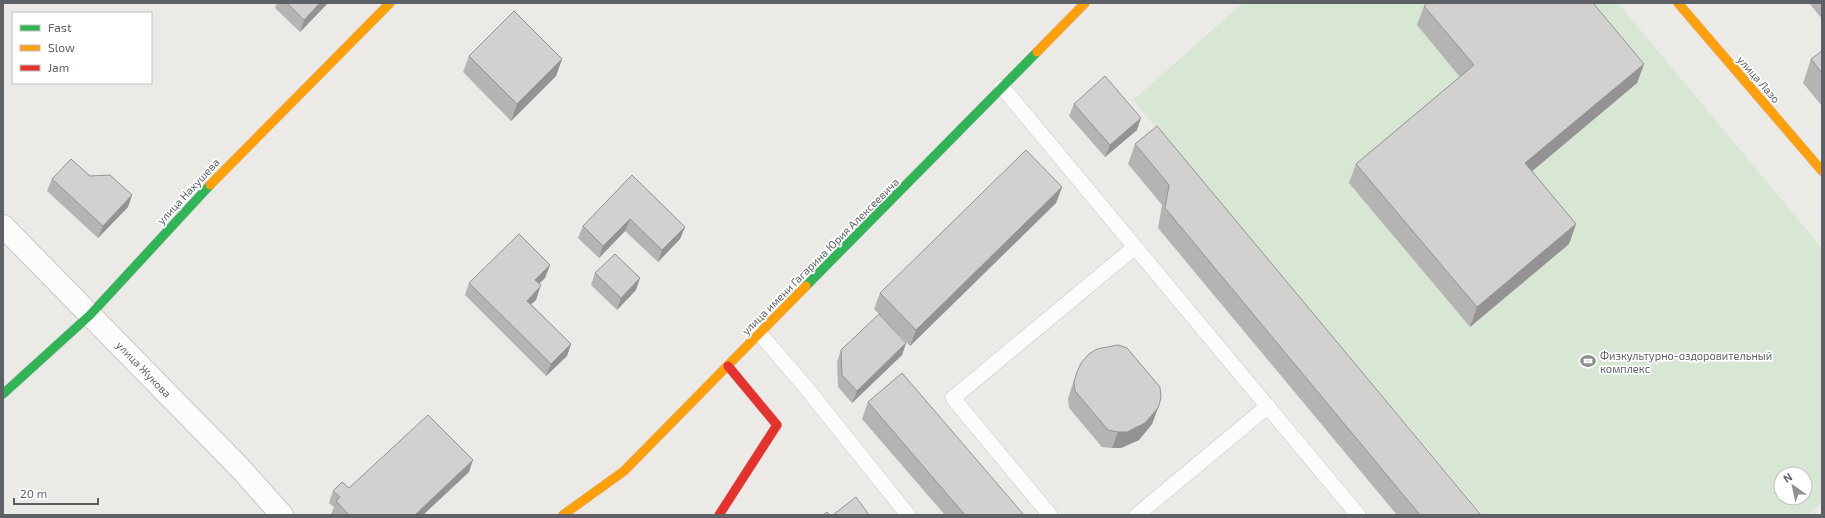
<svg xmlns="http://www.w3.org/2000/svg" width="1825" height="518" font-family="'Exo 2',sans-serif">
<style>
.grass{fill:#d8e7d3;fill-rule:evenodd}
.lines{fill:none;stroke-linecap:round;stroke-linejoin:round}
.lane-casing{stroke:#c7c7c7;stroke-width:16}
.street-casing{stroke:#c7c7c7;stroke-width:24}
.fast-casing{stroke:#c6c7c7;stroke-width:10}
.slow-casing{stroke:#c6c7c7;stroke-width:10}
.jam-casing{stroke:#c6c7c7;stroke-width:10}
.lane{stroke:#fcfcfb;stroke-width:15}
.street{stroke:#fcfcfb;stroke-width:22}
.fast{stroke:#30b455;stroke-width:9}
.slow{stroke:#ff9f0a;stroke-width:9}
.jam{stroke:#e5322d;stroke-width:9}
.wall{fill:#b5b4b3}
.shaded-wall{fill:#949292}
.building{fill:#d3d1d0;stroke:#949292}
.labels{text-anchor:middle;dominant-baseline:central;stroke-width:3.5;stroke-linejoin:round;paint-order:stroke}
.street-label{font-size:11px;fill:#5d6165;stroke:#fff}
.poi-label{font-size:11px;fill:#5d6165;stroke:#fff;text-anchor:start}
</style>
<rect width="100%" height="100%" fill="#eceae7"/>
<path class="grass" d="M1243,3H1618L1822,248V502L1807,515H1483L1133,100ZM1781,474H1805V498H1781Z"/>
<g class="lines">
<defs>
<path id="lane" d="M1002,87L1358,515
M760,334L804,385L908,515
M1050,515L953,398L1135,247
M1137,515L1268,406"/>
<path id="street" d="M3,226L240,468L282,515"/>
<path id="fast" d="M806,286L1037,52
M3,394L90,315L210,185"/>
<path id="slow" d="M1678,3L1822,171
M1037,52L1085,3
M210,185L390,3
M563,515L624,471L806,286"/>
<path id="jam" d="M719,515L777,425L728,366"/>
</defs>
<use href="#lane" class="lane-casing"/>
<use href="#street" class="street-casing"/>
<use href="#fast" class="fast-casing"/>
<use href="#slow" class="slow-casing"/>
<use href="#jam" class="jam-casing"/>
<use href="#lane" class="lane"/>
<use href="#street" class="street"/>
<use href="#fast" class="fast"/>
<use href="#slow" class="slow"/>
<use href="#jam" class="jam"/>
</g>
<path class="wall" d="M277,3H328L300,32L275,8Z
M1809,3H1822V19Z
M1424,6L1644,64L1637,83L1532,171L1576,224L1569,244L1470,327L1349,183L1356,164L1460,77L1417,25Z
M1822,51V106L1803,83L1811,59Z
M469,56L562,59L556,76L511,121L463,72Z
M1074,104L1137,130L1105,157L1069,116Z
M1135,144L1481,515H1397L1158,228L1162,205L1128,164Z
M632,175L685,227L680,239L658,262L625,231L599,258L578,238L583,226Z
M90,176L132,195L128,207L98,238L47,191L52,179Z
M1062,187L1056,203L910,346L874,309L880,293Z
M550,265L545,278L539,284L540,287L536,300L531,304L571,344L567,356L546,376L465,295L469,283Z
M595,273L636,290L617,310L591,285Z
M906,343L902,355L852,403L838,387L837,362L841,350Z
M1077,372L1158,408L1152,424L1139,440L1121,448H1112L1102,447L1069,408L1068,399L1071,389Z
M868,402L1024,515H945L862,419Z
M469,472L423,515H333L331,514L334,507L329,503L333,491Z"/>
<path class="shaded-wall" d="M320,3H328L300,32L304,20Z
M562,59L556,76L511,121L517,104Z
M1644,64L1637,83L1518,183L1525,163Z
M1141,118L1137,130L1105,157L1110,145Z
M1062,187L1056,203L910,346L916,330Z
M132,195L128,207L98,238L103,226Z
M630,219L625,231L599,258L603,246Z
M1576,224L1569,244L1470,327L1477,307Z
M685,227L680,239L658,262L662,250Z
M550,265L545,278L530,292L535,280Z
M640,278L636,290L617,310L621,298Z
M540,287L536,300L522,313L527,301Z
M906,343L902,355L852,403L857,391Z
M571,344L567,356L546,376L551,364Z
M1158,408L1152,424L1139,440L1121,448H1112L1118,432Z
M473,460L469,472L423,515H415Z"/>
<path class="building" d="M287,3H320L304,20Z
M1428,3H1593L1644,64L1525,163L1576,224L1477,307L1356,164L1474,65L1424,6Z
M514,11L562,59L517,104L469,56Z
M1822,51V73L1811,59Z
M1105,76L1141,118L1110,145L1074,104Z
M1157,126L1481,515H1420L1165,208L1169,185L1135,144Z
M1026,150L1062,187L916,330L880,293Z
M71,159L90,176L110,175L132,195L103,226L52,179Z
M632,175L685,227L662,250L630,219L603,246L583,226Z
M519,234L550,265L535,280L541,285L540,287L527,301L571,344L551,364L469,283Z
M615,254L640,278L621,298L595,273Z
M879,314L906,343L857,391L842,375L841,350Z
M1118,345L1127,348L1160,387L1161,398L1158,408L1145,423L1127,432H1118L1108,430L1075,391L1074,382L1077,372L1081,363L1089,354L1097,349Z
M902,373L1024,515H965L868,402Z
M428,415L473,460L415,515H349L336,501L340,497L333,491L342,482L349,488Z
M856,497L869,515H833Z
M827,512L830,515H823Z"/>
<defs>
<symbol id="stadium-bare" viewBox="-9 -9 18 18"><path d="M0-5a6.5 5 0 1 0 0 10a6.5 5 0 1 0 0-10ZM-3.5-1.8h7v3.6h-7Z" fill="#8f9192" stroke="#fff" stroke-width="2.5" paint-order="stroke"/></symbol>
</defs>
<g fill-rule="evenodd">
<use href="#stadium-bare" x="1577" y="350" width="22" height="22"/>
</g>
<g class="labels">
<g class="street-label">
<text transform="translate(1759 79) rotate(49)">улица Лазо</text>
<text transform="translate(188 191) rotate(-47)">улица Нахушева</text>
<text transform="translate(820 256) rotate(-45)">улица имени Гагарина Юрия Алексеевича</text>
<text transform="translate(144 369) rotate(46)">улица Жукова</text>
</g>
<g class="poi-label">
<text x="1600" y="355">Физкультурно-оздоровительный<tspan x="1600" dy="13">комплекс</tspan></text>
</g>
</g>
<rect width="1825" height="518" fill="none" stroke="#5d6165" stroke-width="8"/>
<rect x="12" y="12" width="140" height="72" fill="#ffffff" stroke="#bec0c1"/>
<rect x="20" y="25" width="20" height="6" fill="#30b455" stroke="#bec0c1"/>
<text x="48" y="32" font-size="12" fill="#5d6165">Fast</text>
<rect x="20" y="45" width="20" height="6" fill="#ff9f0a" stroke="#bec0c1"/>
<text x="48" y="52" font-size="12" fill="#5d6165">Slow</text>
<rect x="20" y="65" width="20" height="6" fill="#e5322d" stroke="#bec0c1"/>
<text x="48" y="72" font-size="12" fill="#5d6165">Jam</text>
<g transform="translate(1793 486) rotate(327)"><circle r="19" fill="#ffffff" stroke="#bec0c1"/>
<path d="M0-3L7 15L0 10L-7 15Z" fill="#8f9192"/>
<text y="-6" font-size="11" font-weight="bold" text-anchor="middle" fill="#5d6165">N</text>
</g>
<path d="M14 498v6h84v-6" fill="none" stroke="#5d6165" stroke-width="2"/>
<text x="20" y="498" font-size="12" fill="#5d6165" stroke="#ffffff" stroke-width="3" paint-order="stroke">20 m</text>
</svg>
